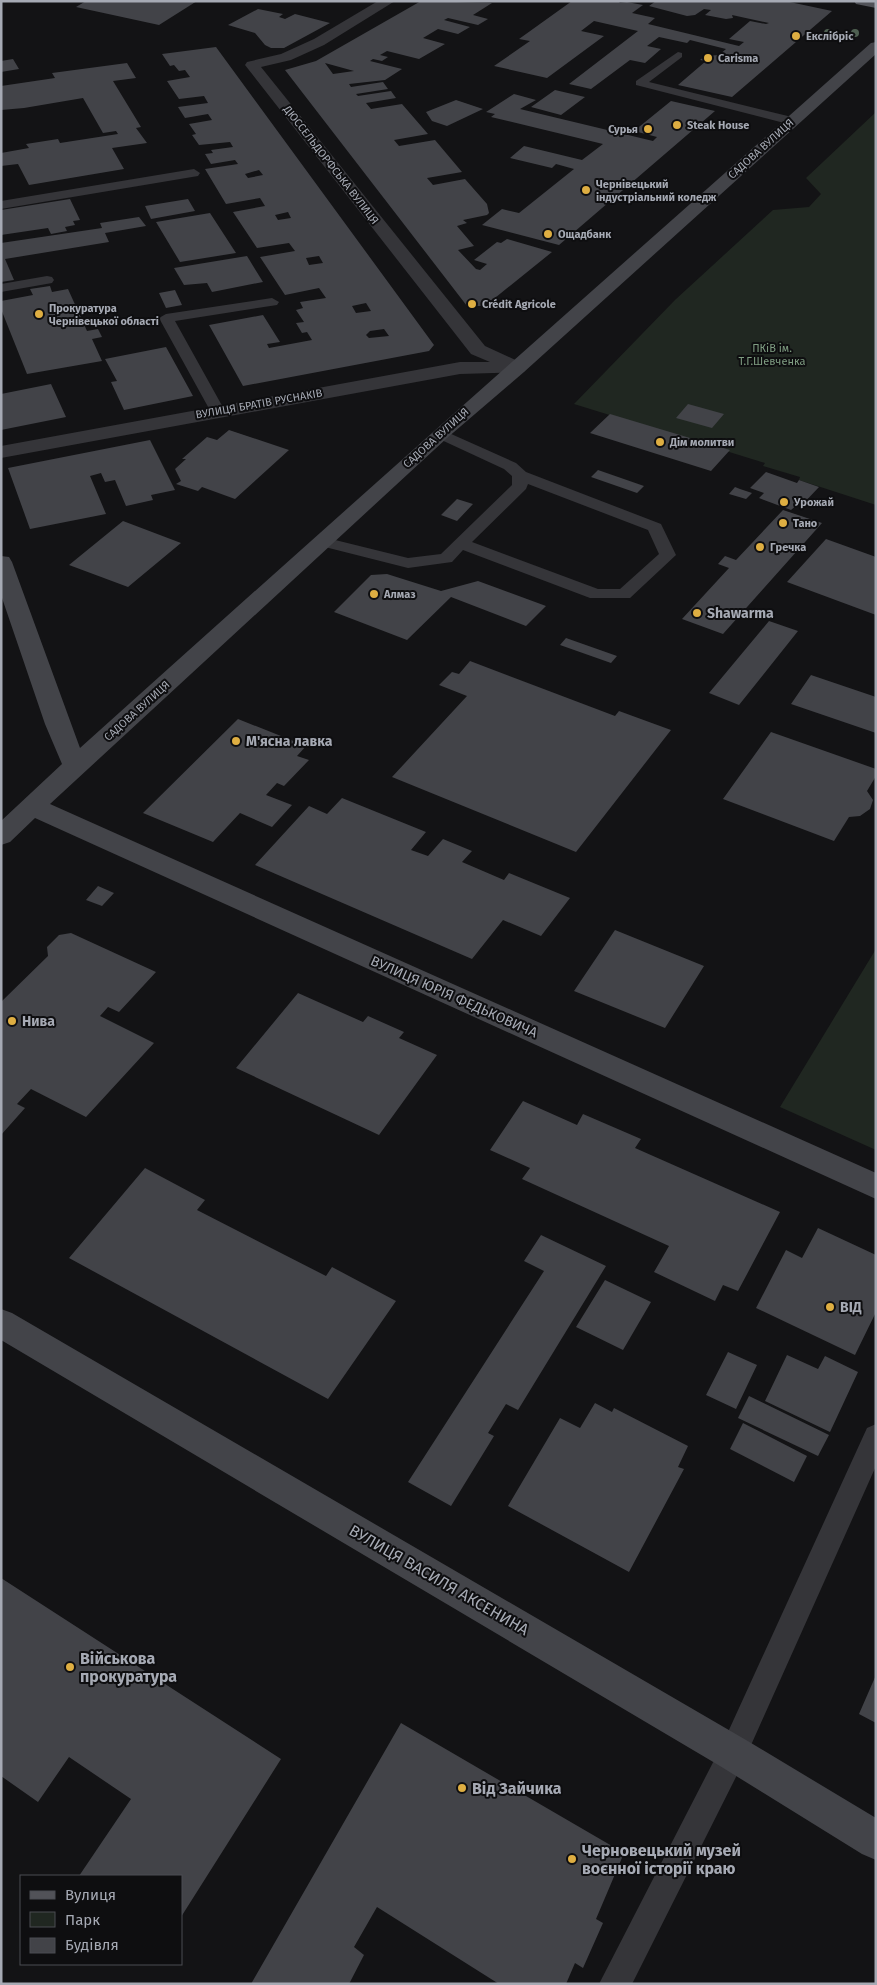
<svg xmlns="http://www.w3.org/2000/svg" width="877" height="1985" font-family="'Fira Sans',sans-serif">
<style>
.green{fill:#202721}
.building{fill:#424348;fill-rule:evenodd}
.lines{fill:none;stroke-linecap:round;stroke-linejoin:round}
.lane{fill:#353539;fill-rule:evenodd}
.street{fill:#353539;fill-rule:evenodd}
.secondary{fill:#434449;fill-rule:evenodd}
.primary{fill:#515258;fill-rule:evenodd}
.tree{fill:#4e5f51}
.poi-dot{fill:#deae42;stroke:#0e0e10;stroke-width:2}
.labels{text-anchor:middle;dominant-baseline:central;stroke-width:4;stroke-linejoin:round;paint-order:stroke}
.far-poi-label{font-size:11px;font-weight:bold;fill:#a6aab4;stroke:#0e0e10;text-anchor:start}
.far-street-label{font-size:11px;fill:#a6aab4;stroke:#0e0e10}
.far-park-label{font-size:11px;fill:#7f9d82;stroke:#0e0e10}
.poi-label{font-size:14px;font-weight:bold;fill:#a6aab4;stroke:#0e0e10;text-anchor:start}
.street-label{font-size:14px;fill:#a6aab4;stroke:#0e0e10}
.near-street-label{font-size:16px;fill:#a6aab4;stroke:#0e0e10}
.near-poi-label{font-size:16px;font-weight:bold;fill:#a6aab4;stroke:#0e0e10;text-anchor:start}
</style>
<rect width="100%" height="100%" fill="#131315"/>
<path class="green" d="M876,112V505L799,480L800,477L763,466L765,463L574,404L675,300L773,210L809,207L821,194L806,178Z
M876,949V1150L780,1107Z"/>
<path class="building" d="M86,1H197L159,25L76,7Z
M421,1L492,3L473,15L488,19L478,25L448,18L444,20L470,27L458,34L438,29L423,38L445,44L419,59L387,51L380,55L388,57L382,61L373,59L370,61L402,69L385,80L349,84L351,87L383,82L388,89L356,94L358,96L391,91L396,98L366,103L371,109L402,104L428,134L394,140L399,146L435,140L462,172L427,178L433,185L465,179L487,204L489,213L487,215L463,220L467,223L457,226L474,246L458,250L476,269L480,270L487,264L474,260L497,242L501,243L507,239L552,252L485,306H467L285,70L316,61ZM325,63L354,71L333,74Z
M572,1H621L619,3L627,2L643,5L632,13L655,18L648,24L739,46L744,42L729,39L750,21L766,24L769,23L732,15L733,18L726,19L705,15L711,10L704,9L695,15L687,16L649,6L656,1H785L832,11L732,97L678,85L706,61L700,60L705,56L719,55L726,49L690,40L687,43L659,37L647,46L661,49L645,63L630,60L591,89L569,84L638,31L594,21L581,31L604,36L547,78L494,66L530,41L519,39Z
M258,9L283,14L279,17L285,19L295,14L330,23L284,48H271L265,45L255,33L228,25Z
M216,47L434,345L429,351L243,386L209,325L263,315L280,342L267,344L269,348L312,340L307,332L302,333L296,323L304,322L296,310L303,308L300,302L326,298L319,288L285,295L260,257L295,251L289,243L257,248L233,212L265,206L260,198L226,204L205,169L238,164L235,160L211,164L205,154L213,153L211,150L233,147L230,142L199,145L192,135L196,134L189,124L212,120L208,114L185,118L178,107L208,103L204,96L179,99L167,81L190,77L185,70L179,71L174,65L170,66L162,54ZM259,170L263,175L248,178L245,174ZM288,212L291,218L278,220L275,215ZM319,256L323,263L309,265L306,258ZM366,303L371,311L356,313L352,306ZM384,329L389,336L369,338L366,335L370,331Z
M13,59L19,69L1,72V61Z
M127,63L136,78L113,81L141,127L136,128L147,143L112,148L124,169L29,185L18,164L1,166V153L29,148L26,144L58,139L60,143L118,134L116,131L103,133L83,98L24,108L1,110V86L55,78L52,73Z
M555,90L585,97L561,115L531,107Z
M514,94L536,100L520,109L653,141L657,137L634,131L671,101L715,111L559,245L482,225L502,209L519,213L574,169L556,164L552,168L510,158L524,146L582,160L603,144L491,117L495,114L486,112Z
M456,100L483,109L447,126L432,121L426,112Z
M70,199L80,220L73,221L75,225L65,227L67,231L51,234L48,228L1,235V210Z
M188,199L195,211L151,219L145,206Z
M210,213L236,253L180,262L156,222Z
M139,217L146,226L105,233L109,242L5,259L14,280L1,282V243L102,228L100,223Z
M247,256L263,282L212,292L207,283L184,285L174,268Z
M50,286L52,292L68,289L87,331L98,329L102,337L92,339L102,361L27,374L1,309V301L33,295L30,289Z
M175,290L182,305L166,308L159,293Z
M166,347L193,396L124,410L111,382L117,381L105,359Z
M51,384L66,417L1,430V394Z
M688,404L724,414L712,428L676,418Z
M610,414L730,450L711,471L590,433Z
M229,430L289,450L235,499L202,487L198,491L176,484L181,481L175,469L186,459H182L207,437L217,440Z
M150,440L175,490L151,495L153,500L126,506L115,480L105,482L101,473L90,476L106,514L30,529L8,468Z
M598,470L644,486L637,493L591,477Z
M766,472L797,483L799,480L819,487L802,505L798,504L791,510L759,498L764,493L750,488Z
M735,487L740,489L752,493L746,499L729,494Z
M457,499L473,504L457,521L441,515Z
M783,510L822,523L723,634L682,619L729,568L718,564L725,556L736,560Z
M123,521L181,543L128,587L69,565Z
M826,539L876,557V615L787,582Z
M387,574L441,591L478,581L546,606L526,626L451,597L407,640L334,612L371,575Z
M769,621L798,631L739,705L709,693Z
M566,638L617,656L611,663L560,645Z
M470,661L615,716L619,711L671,730L576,852L392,777L467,696L439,685L452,672L459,674Z
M811,675L876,697V733L791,704Z
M238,719L306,746L297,756L309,760L284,786L277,783L266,795L292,805L272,827L240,813L213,842L143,813Z
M771,732L876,769V776L867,791L873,800L870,809L860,816L849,817L834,841L723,799Z
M342,798L426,832L411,850L428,856L443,839L472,851L462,862L504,880L509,873L570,898L541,936L503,920L472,959L255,865L309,806L327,814Z
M98,886L114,893L102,906L86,900Z
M615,930L704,966L665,1028L574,991Z
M71,933L156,972L119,1012L108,1007L100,1016L154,1043L86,1117L31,1089L17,1104L25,1108L1,1135V1002L48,956L47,947L59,935Z
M298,993L363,1022L368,1016L404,1032L399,1038L437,1055L379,1135L236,1068Z
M523,1101L577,1125L583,1114L641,1139L635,1148L780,1212L738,1291L723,1285L715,1301L654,1272L669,1246L522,1179L530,1168L490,1150Z
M145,1168L205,1200L197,1210L326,1276L332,1267L396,1301L328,1399L69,1258Z
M818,1228L876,1255V1312L855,1355L756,1308L786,1250L802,1258Z
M541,1235L606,1266L518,1410L506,1404L488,1433L494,1436L451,1506L408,1482L544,1271L524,1261Z
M605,1280L651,1302L623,1350L576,1327Z
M728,1352L757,1365L736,1409L706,1395Z
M787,1355L818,1369L825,1356L858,1372L830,1432L765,1401Z
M749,1396L829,1435L818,1456L738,1418Z
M595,1403L612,1412L614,1408L688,1446L678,1467L684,1469L629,1572L508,1506L560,1418L580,1428Z
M743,1423L807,1456L794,1482L730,1449Z
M1,1578L281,1759L181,1917V1876H79L131,1799L69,1757L38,1802L1,1776Z
M876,1675V1723L859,1714Z
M401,1723L624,1853L596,1919L603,1923L583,1968L575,1963L566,1984H499L377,1907L354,1947L364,1955L349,1984H251Z"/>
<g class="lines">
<path class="lane" d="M678,52L682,53V57L649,82L796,118L798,121L792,125L636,85V81Z
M194,169L200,173L198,176L1,209V201Z
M47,276L52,277L54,280L52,283L1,292V284Z
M272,298L279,302L277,305L175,321L225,411L222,414H212L159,318L166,314Z
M440,429L516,463L526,472L661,524L676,555L630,598H590L463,550L452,562L408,568L317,545L315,542L317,539L323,537L408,558L441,554L512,485V476L504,469L435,437L432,434L435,431ZM528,484L648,530L659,554L620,589H598L472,542L526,489Z
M876,1424V1466L743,1763L632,1984H599L723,1743L867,1428Z"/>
<path class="street" d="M378,1H395L324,45L291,60L261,67L485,346L524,364L526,368L524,372L460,374L1,458V446L460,362H490L471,354L245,65L247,62L281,54L314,39Z"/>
<path class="secondary" d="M876,42V54L524,372L447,438L50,804L876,1173V1199L35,818L10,842L1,845V821L62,764L45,724L1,595V556L9,557L12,562L80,748C342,512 607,278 871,43Z
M1,1309L12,1313L746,1740L876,1818V1860L862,1854L720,1766L1,1340Z"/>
<path class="primary" d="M854,1H876V8L856,4Z"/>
</g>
<g class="tree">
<circle cx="828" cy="33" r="4"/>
<circle cx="855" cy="33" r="4"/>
</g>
<g class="poi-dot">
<circle cx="796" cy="36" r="5"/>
<circle cx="708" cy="58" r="5"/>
<circle cx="677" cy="125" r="5"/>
<circle cx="648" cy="129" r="5"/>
<circle cx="586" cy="190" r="5"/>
<circle cx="548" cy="234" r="5"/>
<circle cx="472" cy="304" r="5"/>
<circle cx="39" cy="314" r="5"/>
<circle cx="660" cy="442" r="5"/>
<circle cx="784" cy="502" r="5"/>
<circle cx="783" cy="523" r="5"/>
<circle cx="760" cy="547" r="5"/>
<circle cx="374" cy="594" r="5"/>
<circle cx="697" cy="613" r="5"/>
<circle cx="236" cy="741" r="5"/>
<circle cx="12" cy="1021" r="5"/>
<circle cx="830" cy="1307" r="5"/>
<circle cx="70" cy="1667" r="5"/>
<circle cx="462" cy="1788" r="5"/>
<circle cx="572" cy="1859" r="5"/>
</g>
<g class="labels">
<g class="far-poi-label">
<text x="806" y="36">Екслібріс</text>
<text x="718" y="58">Carisma</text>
<text x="687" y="125">Steak House</text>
<text x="638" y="129" text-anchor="end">Сурья</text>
<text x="596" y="184">Чернівецький<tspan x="596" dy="13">індустріальний коледж</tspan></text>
<text x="558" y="234">Ощадбанк</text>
<text x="482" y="304">Crédit Agricole</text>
<text x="49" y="308">Прокуратура<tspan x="49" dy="13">Чернівецької області</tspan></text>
<text x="670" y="442">Дім молитви</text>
<text x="794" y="502">Урожай</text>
<text x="793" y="523">Тано</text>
<text x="770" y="547">Гречка</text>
<text x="384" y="594">Алмаз</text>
</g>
<g class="far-street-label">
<text transform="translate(761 149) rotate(-42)">САДОВА ВУЛИЦЯ</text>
<text transform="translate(331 165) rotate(52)">ДЮССЕЛЬДОРФСЬКА ВУЛИЦЯ</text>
<text transform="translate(259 404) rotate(-10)">ВУЛИЦЯ БРАТІВ РУСНАКІВ</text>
<text transform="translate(436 438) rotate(-42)">САДОВА ВУЛИЦЯ</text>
<text transform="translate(137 711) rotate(-42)">САДОВА ВУЛИЦЯ</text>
</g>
<g class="far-park-label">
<text x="772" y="348">ПКіВ ім.<tspan x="772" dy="13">Т.Г.Шевченка</tspan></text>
</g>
<g class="poi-label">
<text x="707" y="613">Shawarma</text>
<text x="246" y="741">М'ясна лавка</text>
<text x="22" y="1021">Нива</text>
<text x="840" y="1307">ВІД</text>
</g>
<g class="street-label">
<text transform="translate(454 997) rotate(24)">ВУЛИЦЯ ЮРІЯ ФЕДЬКОВИЧА</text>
</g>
<g class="near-street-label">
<text transform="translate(439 1580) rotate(30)">ВУЛИЦЯ ВАСИЛЯ АКСЕНИНА</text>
</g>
<g class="near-poi-label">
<text x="80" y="1658">Військова<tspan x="80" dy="18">прокуратура</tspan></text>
<text x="472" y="1788">Від Зайчика</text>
<text x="582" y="1850">Черновецький музей<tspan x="582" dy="18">воєнної історії краю</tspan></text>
</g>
</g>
<rect width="877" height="1985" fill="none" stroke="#a6aab4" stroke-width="5"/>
<rect x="20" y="1875" width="162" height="90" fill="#0e0e10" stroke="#4b4c52"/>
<rect x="30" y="1891" width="25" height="8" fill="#515258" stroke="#4b4c52"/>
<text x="65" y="1900" font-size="15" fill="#a6aab4">Вулиця</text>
<rect x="30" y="1912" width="25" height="15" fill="#202721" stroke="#4b4c52"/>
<text x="65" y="1925" font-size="15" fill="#a6aab4">Парк</text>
<rect x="30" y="1938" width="25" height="15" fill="#424348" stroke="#4b4c52"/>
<text x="65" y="1950" font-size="15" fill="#a6aab4">Будівля</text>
</svg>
